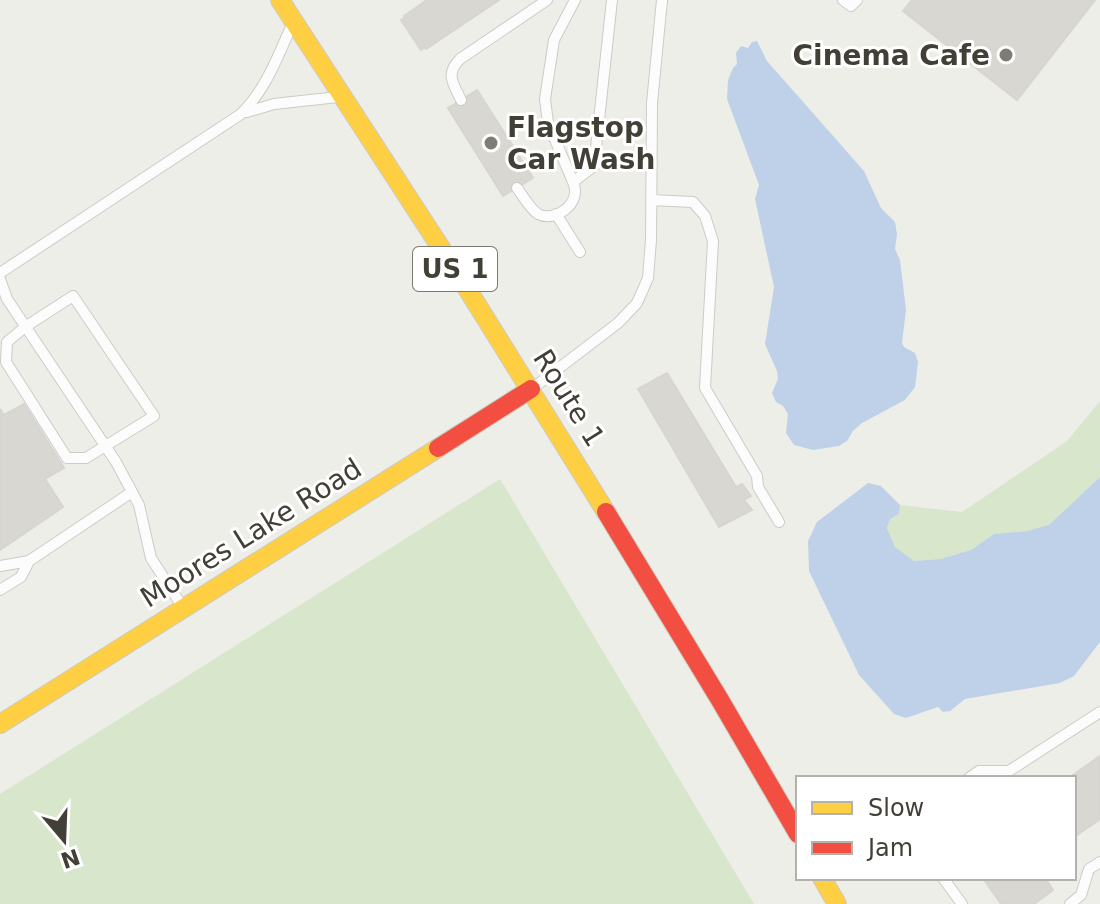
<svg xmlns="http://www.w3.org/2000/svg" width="1100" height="904" font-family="'DejaVu Sans',sans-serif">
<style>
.green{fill:#d8e6cb}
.water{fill:#bed1e8}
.building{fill:#d8d7d1;stroke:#d6d5cf;stroke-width:2}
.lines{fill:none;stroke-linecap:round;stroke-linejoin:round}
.lane-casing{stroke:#cccbc7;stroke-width:12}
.slow-casing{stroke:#cccbc0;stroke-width:20}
.jam-casing{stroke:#cccbc0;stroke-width:20}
.lane{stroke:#fcfcfc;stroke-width:10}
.slow{stroke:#ffcf43;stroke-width:18}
.jam{stroke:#f24e42;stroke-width:18}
.poi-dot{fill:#7e7c75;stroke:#fff;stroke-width:3}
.labels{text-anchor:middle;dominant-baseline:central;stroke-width:6;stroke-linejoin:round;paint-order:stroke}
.shield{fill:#fff;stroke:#7b7972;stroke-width:2}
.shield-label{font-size:26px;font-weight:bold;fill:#423f36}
.poi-label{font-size:28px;font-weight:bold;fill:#423f36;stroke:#fff;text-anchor:end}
.street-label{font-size:28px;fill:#423f36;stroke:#fff}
</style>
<rect width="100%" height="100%" fill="#eeeee9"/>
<path class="green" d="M1100,401V477L1049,526L1027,531L994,534L971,550L940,559L914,561L895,547L887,528L890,519L899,514L900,505L962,512L1067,441Z
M500,479L754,904H0V794Z"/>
<path class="water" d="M757,41L767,61L864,171L881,208L895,222L897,234L895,249L900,260L906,310L902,343L904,347L915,353L918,362L915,387L905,400L862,423L853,431L847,441L839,446L813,450L794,445L786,433L788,414L783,406L776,402L772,393L778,379L777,371L765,344L774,287L755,199L759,185L727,99L728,80L733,68L737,64L736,53L741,46L748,48L752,42Z
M1100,477V642L1074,676L1060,683L965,699L950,711L943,712L938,707L906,718L894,714L859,675L809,571L808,541L817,522L868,483L881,486L900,505L899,514L890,519L887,528L895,547L914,561L940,559L971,550L994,534L1027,531L1049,525Z"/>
<path class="building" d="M427,0H499L426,49L425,47L421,50L401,20L405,18L404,16Z
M912,0H1095L1017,100L903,11Z
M477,90L533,178L503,196L448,108Z
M667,373L736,487L742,484L751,496L744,500L752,510L719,527L638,389Z
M24,404L64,468L45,479L63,507L0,550V409L4,415Z
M1100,756V819L1074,837V778H1069Z
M983,878H1045L1053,890L1034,904H1001Z"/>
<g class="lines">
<defs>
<path id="lane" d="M843,0L851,6L857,0
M461,100C453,83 445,74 460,59L547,0
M247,112L274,104L338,97
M573,182L548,123L545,99L554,40L575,0
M517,188C523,196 530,209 538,214C554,223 583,204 573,182L594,166L612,0
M651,200L693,202L705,216L713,241L705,388L757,476L758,487L779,522
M556,214L580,252
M0,273L241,114C266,89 277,58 291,27
M0,279L7,299L116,462L139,505L151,558L182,606
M73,296L154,416L86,458H67L6,362L7,342L25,327Z
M533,388L618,323L637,303L648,278L651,240L652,103L662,0
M0,566L29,561L132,492
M0,590L21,577L29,561
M969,778L979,771H1009L1100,712
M943,878L962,904
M1070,904L1081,895L1089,869L1100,862"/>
<path id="slow" d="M280,0L463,282L606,512
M0,724L438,448
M822,878L837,904"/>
<path id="jam" d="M438,448L531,389
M606,512L720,700L798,834"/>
</defs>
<use href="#lane" class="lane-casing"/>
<use href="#slow" class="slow-casing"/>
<use href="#jam" class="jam-casing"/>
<use href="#lane" class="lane"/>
<use href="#slow" class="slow"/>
<use href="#jam" class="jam"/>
</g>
<g class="poi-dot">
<circle cx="1006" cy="55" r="8"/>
<circle cx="491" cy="143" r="8"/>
</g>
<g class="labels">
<rect class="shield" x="413" y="247" width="84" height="44" rx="6"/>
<g class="shield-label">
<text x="455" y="269">US 1</text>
</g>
<g class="poi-label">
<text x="990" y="55">Cinema Cafe</text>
<text x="507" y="127" text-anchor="start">Flagstop<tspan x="507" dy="32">Car Wash</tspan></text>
</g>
<g class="street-label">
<text transform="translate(569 398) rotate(58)">Route 1</text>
<text transform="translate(251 533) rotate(-32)">Moores Lake Road</text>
</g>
</g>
<rect x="796" y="776" width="280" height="104" fill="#ffffff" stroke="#b3b2af" stroke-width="2"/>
<rect x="812" y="802" width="40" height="12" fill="#ffcf43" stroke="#b3b2af" stroke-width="2"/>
<text x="868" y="816" font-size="24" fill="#423f36">Slow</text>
<rect x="812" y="842" width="40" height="12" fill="#f24e42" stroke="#b3b2af" stroke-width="2"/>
<text x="868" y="856" font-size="24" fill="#423f36">Jam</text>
<g transform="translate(64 840) rotate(161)" stroke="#ffffff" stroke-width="6" paint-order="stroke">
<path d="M0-6L14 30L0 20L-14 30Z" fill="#423f36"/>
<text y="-12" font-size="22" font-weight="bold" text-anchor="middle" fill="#423f36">N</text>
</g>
</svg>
